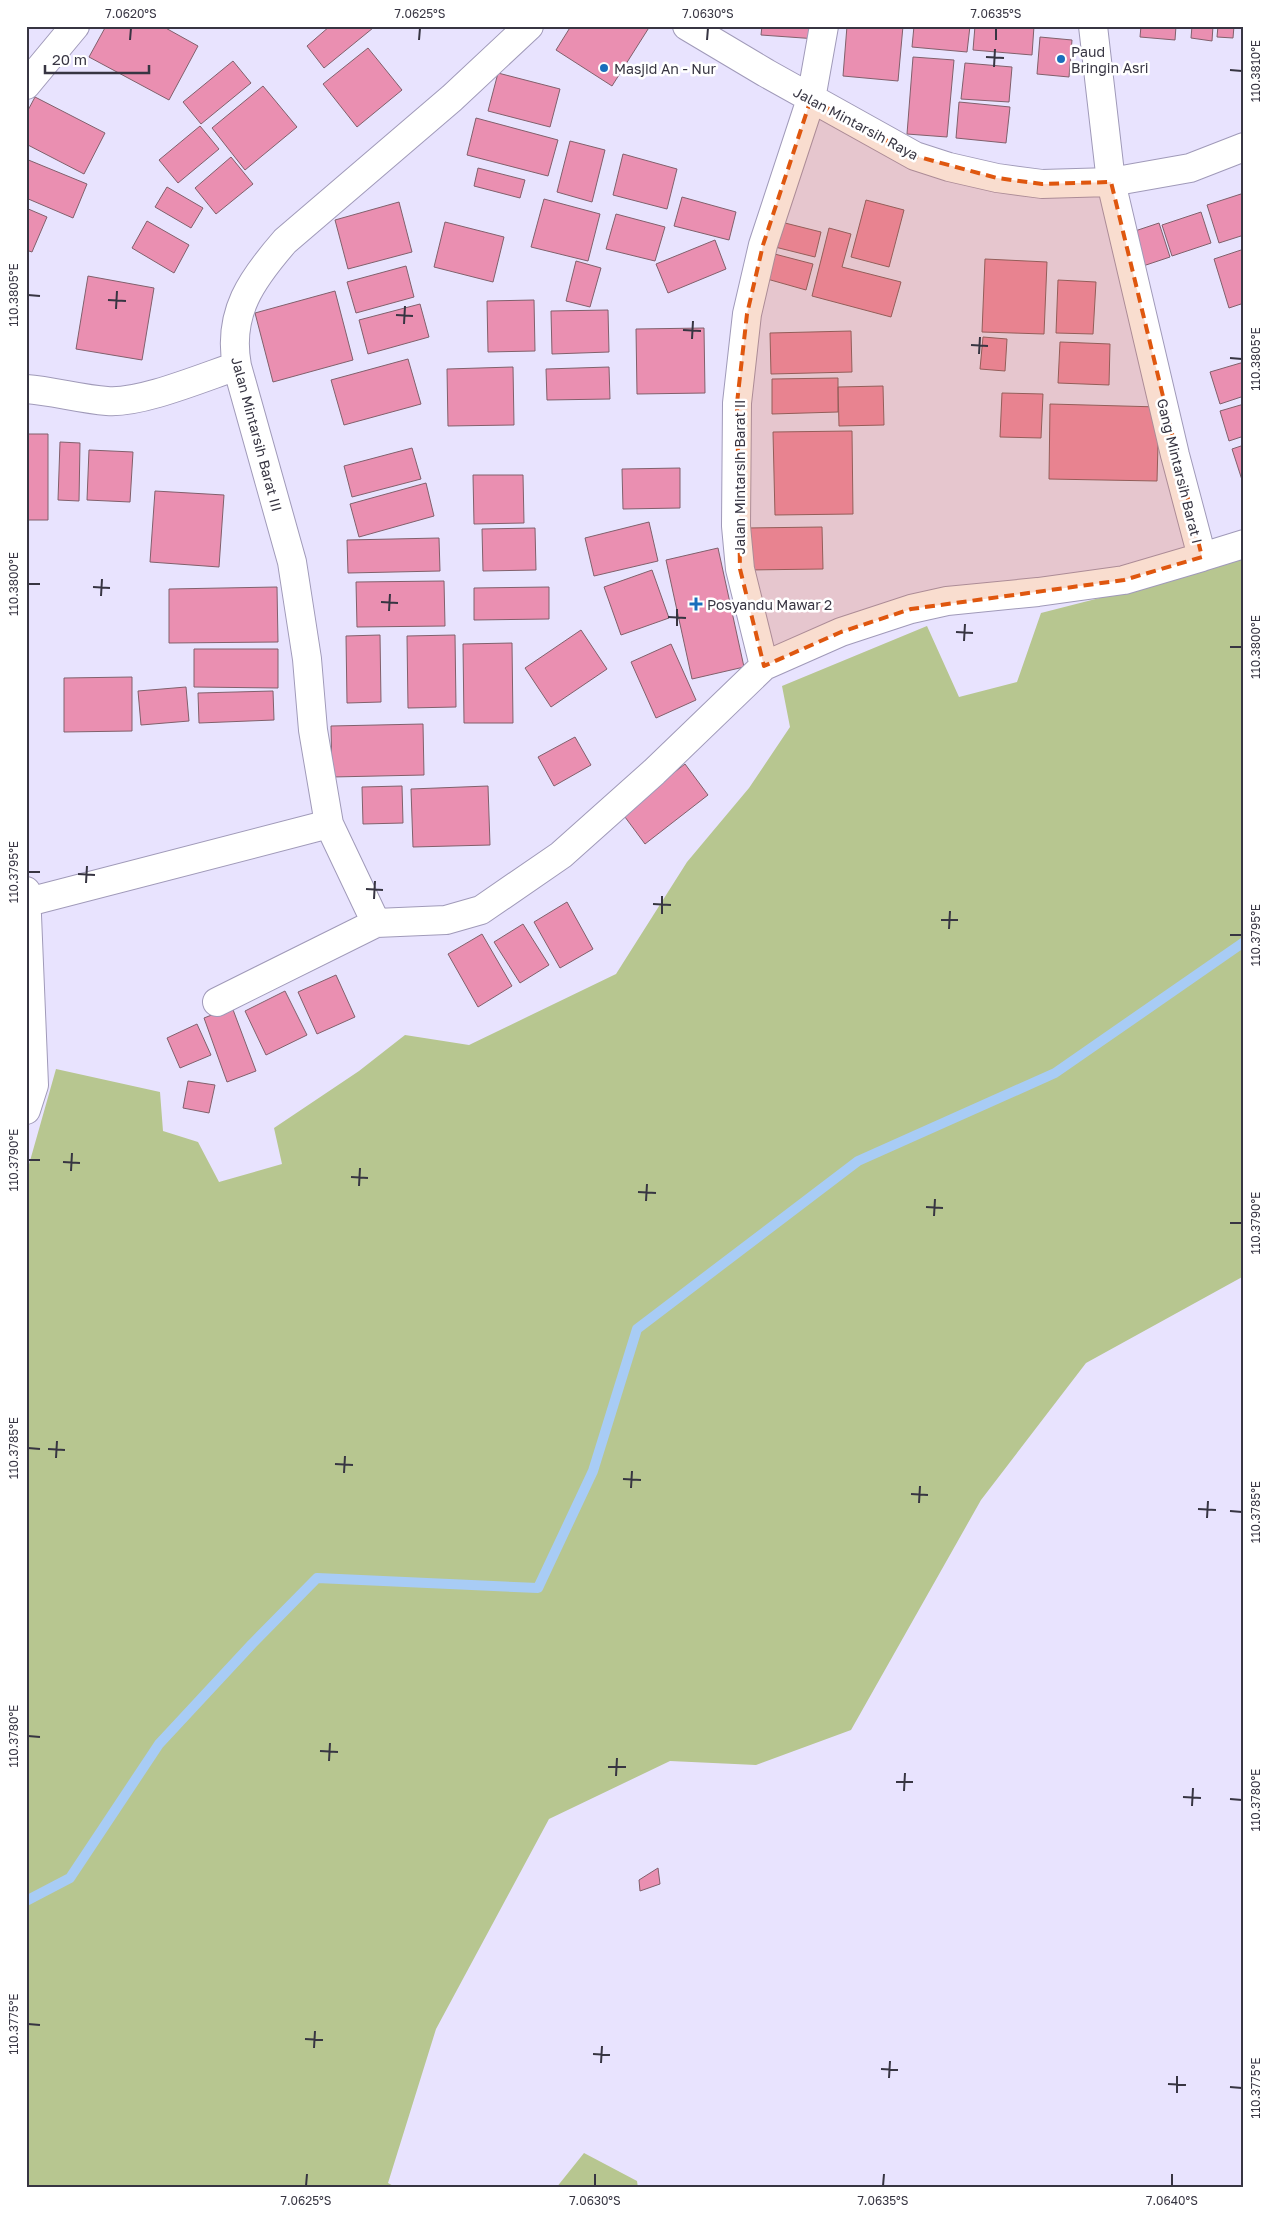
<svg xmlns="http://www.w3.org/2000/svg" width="1270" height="2214" font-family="'Golos Text',sans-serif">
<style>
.green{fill:#b7c690}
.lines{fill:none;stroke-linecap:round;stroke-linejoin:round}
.stream{stroke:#a8ccf5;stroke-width:10}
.building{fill:#ea8fb1;stroke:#81606c}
.street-casing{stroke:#a09ab9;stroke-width:30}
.street{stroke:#fff;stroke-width:28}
.marked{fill:#df570f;fill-opacity:0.2;stroke:#df570f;stroke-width:4;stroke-dasharray:10 6;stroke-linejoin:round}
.ticks{fill:none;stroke:#373542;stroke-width:2}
.poi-dot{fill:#196ebc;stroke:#fff;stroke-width:2}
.labels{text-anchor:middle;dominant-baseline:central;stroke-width:5;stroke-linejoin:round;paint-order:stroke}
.poi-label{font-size:14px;fill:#373542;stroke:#fff;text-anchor:start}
.street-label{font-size:14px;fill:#373542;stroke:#fff}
.neatline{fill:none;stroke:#373542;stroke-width:2}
.ticks-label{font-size:12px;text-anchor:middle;fill:#373542}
</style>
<rect width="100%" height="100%" fill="#e8e3fe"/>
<path class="green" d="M1244,551V1276L1086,1363L981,1500L851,1730L756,1765L670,1761L549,1819L436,2029L388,2183L397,2188H26V1175L56,1069L160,1092L163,1131L198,1142L219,1182L282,1164L274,1128L359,1071L405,1035L469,1045L616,974L687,862L749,788L790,727L782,686L927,626L959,697L1017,682L1041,613L1166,581Z
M584,2153L637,2181L638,2188H556Z"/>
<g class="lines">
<path class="stream" d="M26,1901L70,1878L159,1744L252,1644L317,1578L538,1588L593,1471L637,1329L858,1161L1055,1073L1244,942"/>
</g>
<path class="building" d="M106,26H162L198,46L169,100L89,57Z
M330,26H372L373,28L324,68L307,46Z
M571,26H650L612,86L556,50Z
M762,26H818L817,39L761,35Z
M847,26H903L898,81L843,76Z
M914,26H970L967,52L912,47Z
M975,26H1034L1032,55L973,50Z
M1141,26H1176L1175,40L1140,37Z
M1192,26H1213L1212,41L1191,38Z
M1218,26H1234L1233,38L1217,37Z
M1040,37L1072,40L1069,77L1037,74Z
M368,48L402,90L357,127L323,84Z
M913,57L954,60L947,137L907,134Z
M233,61L251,83L201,124L183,102Z
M965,63L1012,67L1009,102L961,99Z
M498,73L560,89L550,127L488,111Z
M263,86L297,127L245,170L212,128Z
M35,97L105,133L84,174L26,144V114Z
M959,102L1010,107L1006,143L956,138Z
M476,118L558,140L548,176L467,155Z
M200,126L219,149L178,183L159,160Z
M570,141L605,150L592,202L557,192Z
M623,154L677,169L667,209L613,195Z
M231,157L253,184L216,214L195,188Z
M26,159L87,184L73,218L26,198Z
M478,168L525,180L520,198L474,186Z
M167,187L203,208L191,228L155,207Z
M1244,193V235L1219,243L1207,205Z
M682,197L736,212L729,240L674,226Z
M544,199L600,214L588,261L531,247Z
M866,200L904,210L889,267L851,257Z
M399,202L412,252L348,269L335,220Z
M26,208L47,217L32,252L26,250Z
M1201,212L1211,243L1172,256L1162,225Z
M616,214L665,227L655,261L606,249Z
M147,221L189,245L174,273L132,248Z
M777,221L821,232L815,257L771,246Z
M445,222L504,237L493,282L434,267Z
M1159,223L1170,257L1140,267L1129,233Z
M829,228L851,234L842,267L901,282L891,317L812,296Z
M715,240L726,269L668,293L656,264Z
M1244,249V303L1229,308L1214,259Z
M767,252L813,264L806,290L760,277Z
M985,259L1047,262L1044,334L982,332Z
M576,261L601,268L590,307L566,301Z
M406,266L414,297L356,313L347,282Z
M88,276L154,288L142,360L76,349Z
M1058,280L1096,282L1093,334L1056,333Z
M335,291L353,360L273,382L255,313Z
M534,300L535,351L488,352L487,301Z
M420,304L429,337L368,354L359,320Z
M608,310L609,352L552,354L551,311Z
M704,328L705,393L637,394L636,329Z
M851,331L852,372L771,374L770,333Z
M983,337L1007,339L1005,371L980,369Z
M1060,342L1110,344L1109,385L1058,383Z
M408,359L421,404L344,425L331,380Z
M1244,362V396L1220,404L1210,372Z
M513,367L514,425L448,426L447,369Z
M609,367L610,399L547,400L546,369Z
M838,378V412L772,414V379Z
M883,386L884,425L839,426L838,387Z
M1002,393L1043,394L1041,438L1000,437Z
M1050,404L1159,407L1157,481L1049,479Z
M1244,404V436L1229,441L1220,411Z
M852,431L853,514L775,515L773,432Z
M26,434H48V520H26Z
M60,442L80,443L79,501L58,500Z
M1244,445V483H1243L1232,449Z
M412,448L421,479L352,497L344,466Z
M89,450L133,452L130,502L87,500Z
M680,468V508L623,509L622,469Z
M473,475H523L524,523L474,524Z
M426,483L434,516L359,537L350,504Z
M155,491L224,495L219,567L150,562Z
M649,522L658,561L594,576L585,538Z
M822,527L823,569L748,570L747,528Z
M535,528L536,570L483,571L482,529Z
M439,538L440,571L348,573L347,540Z
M718,548L744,667L692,679L666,560Z
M652,570L669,618L621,635L604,587Z
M444,581L445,626L357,627L356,582Z
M277,587L278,642L169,643V589Z
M549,587V619L474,620V588Z
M581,630L607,669L551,707L525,668Z
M380,635L381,702L347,703L346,636Z
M455,635L456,707L408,708L407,636Z
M512,643L513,723H464L463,644Z
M671,644L696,700L656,718L631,662Z
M194,649H278V688L194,687Z
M132,677V731L64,732V678Z
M186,687L189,721L141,725L138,691Z
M273,691L274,720L199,723L198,693Z
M423,724L424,775L332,777L331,726Z
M575,737L591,765L554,786L538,757Z
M685,764L708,795L645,844L622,813Z
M402,786L403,823L363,824L362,787Z
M488,786L490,845L413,847L411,789Z
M567,902L593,949L560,968L534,922Z
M523,924L549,965L520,983L494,942Z
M482,934L512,986L478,1007L448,954Z
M336,975L355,1017L317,1034L298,992Z
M285,991L307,1035L266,1055L245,1011Z
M232,1007L256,1071L227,1082L204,1018Z
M197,1024L211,1055L180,1068L167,1038Z
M188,1081L215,1085L209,1113L183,1108Z
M658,1868L660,1884L640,1891L639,1880Z"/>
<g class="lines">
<defs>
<path id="street" d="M687,26L766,73L915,156L949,167L997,178L1042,184L1111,182L1190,168L1244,147
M26,85L75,26
M26,389C53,391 80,399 107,401C140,404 204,377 237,366
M1202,557L1244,544
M764,666L841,632L911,609L947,601L1038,592L1124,580L1202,557L1175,455L1111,182L1093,26
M26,891L34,1085L26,1110
M28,902L329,824
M376,923L329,824L313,730L307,659L292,562L237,366C227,313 252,279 285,241L452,98L529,26
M217,1002L376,923L446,920L481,910L561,855L654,772L764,666L740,569L736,526L737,403L747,314L763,245L811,99L824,26"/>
</defs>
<use href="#street" class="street-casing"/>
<use href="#street" class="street"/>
</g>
<path class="marked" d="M811,99L915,156L997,178L1042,184L1111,182L1202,557L1124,580L911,609L841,632L764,666L740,569L737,403L747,314L763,245Z"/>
<path class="ticks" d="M130,40L131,28M419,40L420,28M707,40L708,28M996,40V28M986,57L1004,58M994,67L995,49M1230,70L1242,71M28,295L40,296M108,300L126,301M116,309L117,291M396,315L413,316M404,324L405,306M683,330L701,331M692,339L693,321M971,345L988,346M979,354L980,337M1230,358L1242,359M28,584H40M93,587L110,588M101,596L102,579M381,602L398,603M389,611L390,594M668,617L686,618M677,626V609M956,632L973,633M964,641L965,624M1230,647H1242M28,872H40M78,874L95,875M86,883L87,866M366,889L383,890M374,899L375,881M653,904L671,905M662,914V896M941,920H958M949,929L950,911M1230,935H1242M28,1160H40M63,1162L80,1163M71,1171L72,1153M351,1177L368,1178M359,1186L360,1168M638,1192L656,1193M646,1201L647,1184M926,1207L943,1208M934,1216L935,1199M1230,1223H1242M28,1448L40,1449M48,1449L65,1450M56,1458L57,1441M335,1464L353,1465M344,1473L345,1456M623,1479L641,1480M631,1488L632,1471M911,1494L928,1495M919,1503L920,1486M1198,1509L1216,1510M1230,1511L1242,1512M1207,1518L1208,1501M28,1736L40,1737M320,1751L338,1752M329,1761L330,1743M608,1767H626M616,1776L617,1758M896,1782H913M904,1791L905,1773M1183,1797L1201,1798M1230,1799L1242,1800M1192,1806L1193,1788M28,2024L40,2025M305,2039L323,2040M314,2048L315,2031M593,2054L610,2055M601,2063L602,2046M881,2069L898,2070M889,2078L890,2061M1168,2084L1186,2085M1230,2087L1242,2088M1177,2093V2076M306,2186L307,2174M595,2186V2174M883,2186L884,2174M1172,2186V2174"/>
<g class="poi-dot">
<circle cx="1061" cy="59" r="5"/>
<circle cx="604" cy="68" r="5"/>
<path d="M693.5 596.5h5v5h5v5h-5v5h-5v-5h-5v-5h5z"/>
</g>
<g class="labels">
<g class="poi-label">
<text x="1071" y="51">Paud<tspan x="1071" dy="16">Bringin Asri</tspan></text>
<text x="614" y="68">Masjid An - Nur</text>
<text x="707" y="604">Posyandu Mawar 2</text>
</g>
<g class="street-label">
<text transform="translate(856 123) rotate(28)">Jalan Mintarsih Raya</text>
<text transform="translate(257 434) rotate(75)">Jalan Mintarsih Barat III</text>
<text transform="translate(1180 471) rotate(76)">Gang Mintarsih Barat I</text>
<text transform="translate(739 477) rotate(-90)">Jalan Mintarsih Barat II</text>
</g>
</g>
<rect width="1270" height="2214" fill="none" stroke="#ffffff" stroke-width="55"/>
<path d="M45 65v8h104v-8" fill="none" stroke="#373542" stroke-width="2.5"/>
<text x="52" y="65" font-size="15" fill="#373542" stroke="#ffffff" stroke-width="4" paint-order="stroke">20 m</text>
<rect x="28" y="28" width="1214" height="2158" class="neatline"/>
<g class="ticks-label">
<text x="131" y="18">7.0620°S</text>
<text x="420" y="18">7.0625°S</text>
<text x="708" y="18">7.0630°S</text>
<text x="996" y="18">7.0635°S</text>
<text transform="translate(1256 71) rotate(-90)" y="4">110.3810°E</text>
<text transform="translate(14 295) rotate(-90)" y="4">110.3805°E</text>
<text transform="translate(1256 359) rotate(-90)" y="4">110.3805°E</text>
<text transform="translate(14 584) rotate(-90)" y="4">110.3800°E</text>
<text transform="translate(1256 647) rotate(-90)" y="4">110.3800°E</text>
<text transform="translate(14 872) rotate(-90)" y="4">110.3795°E</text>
<text transform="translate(1256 935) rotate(-90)" y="4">110.3795°E</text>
<text transform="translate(14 1160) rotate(-90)" y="4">110.3790°E</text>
<text transform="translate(1256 1223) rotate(-90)" y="4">110.3790°E</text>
<text transform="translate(14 1448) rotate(-90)" y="4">110.3785°E</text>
<text transform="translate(1256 1512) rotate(-90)" y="4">110.3785°E</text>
<text transform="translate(14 1736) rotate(-90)" y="4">110.3780°E</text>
<text transform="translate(1256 1800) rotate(-90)" y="4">110.3780°E</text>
<text transform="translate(14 2024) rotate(-90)" y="4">110.3775°E</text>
<text transform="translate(1256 2088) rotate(-90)" y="4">110.3775°E</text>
<text x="306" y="2205">7.0625°S</text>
<text x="595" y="2205">7.0630°S</text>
<text x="883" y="2205">7.0635°S</text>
<text x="1172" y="2205">7.0640°S</text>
</g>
</svg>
